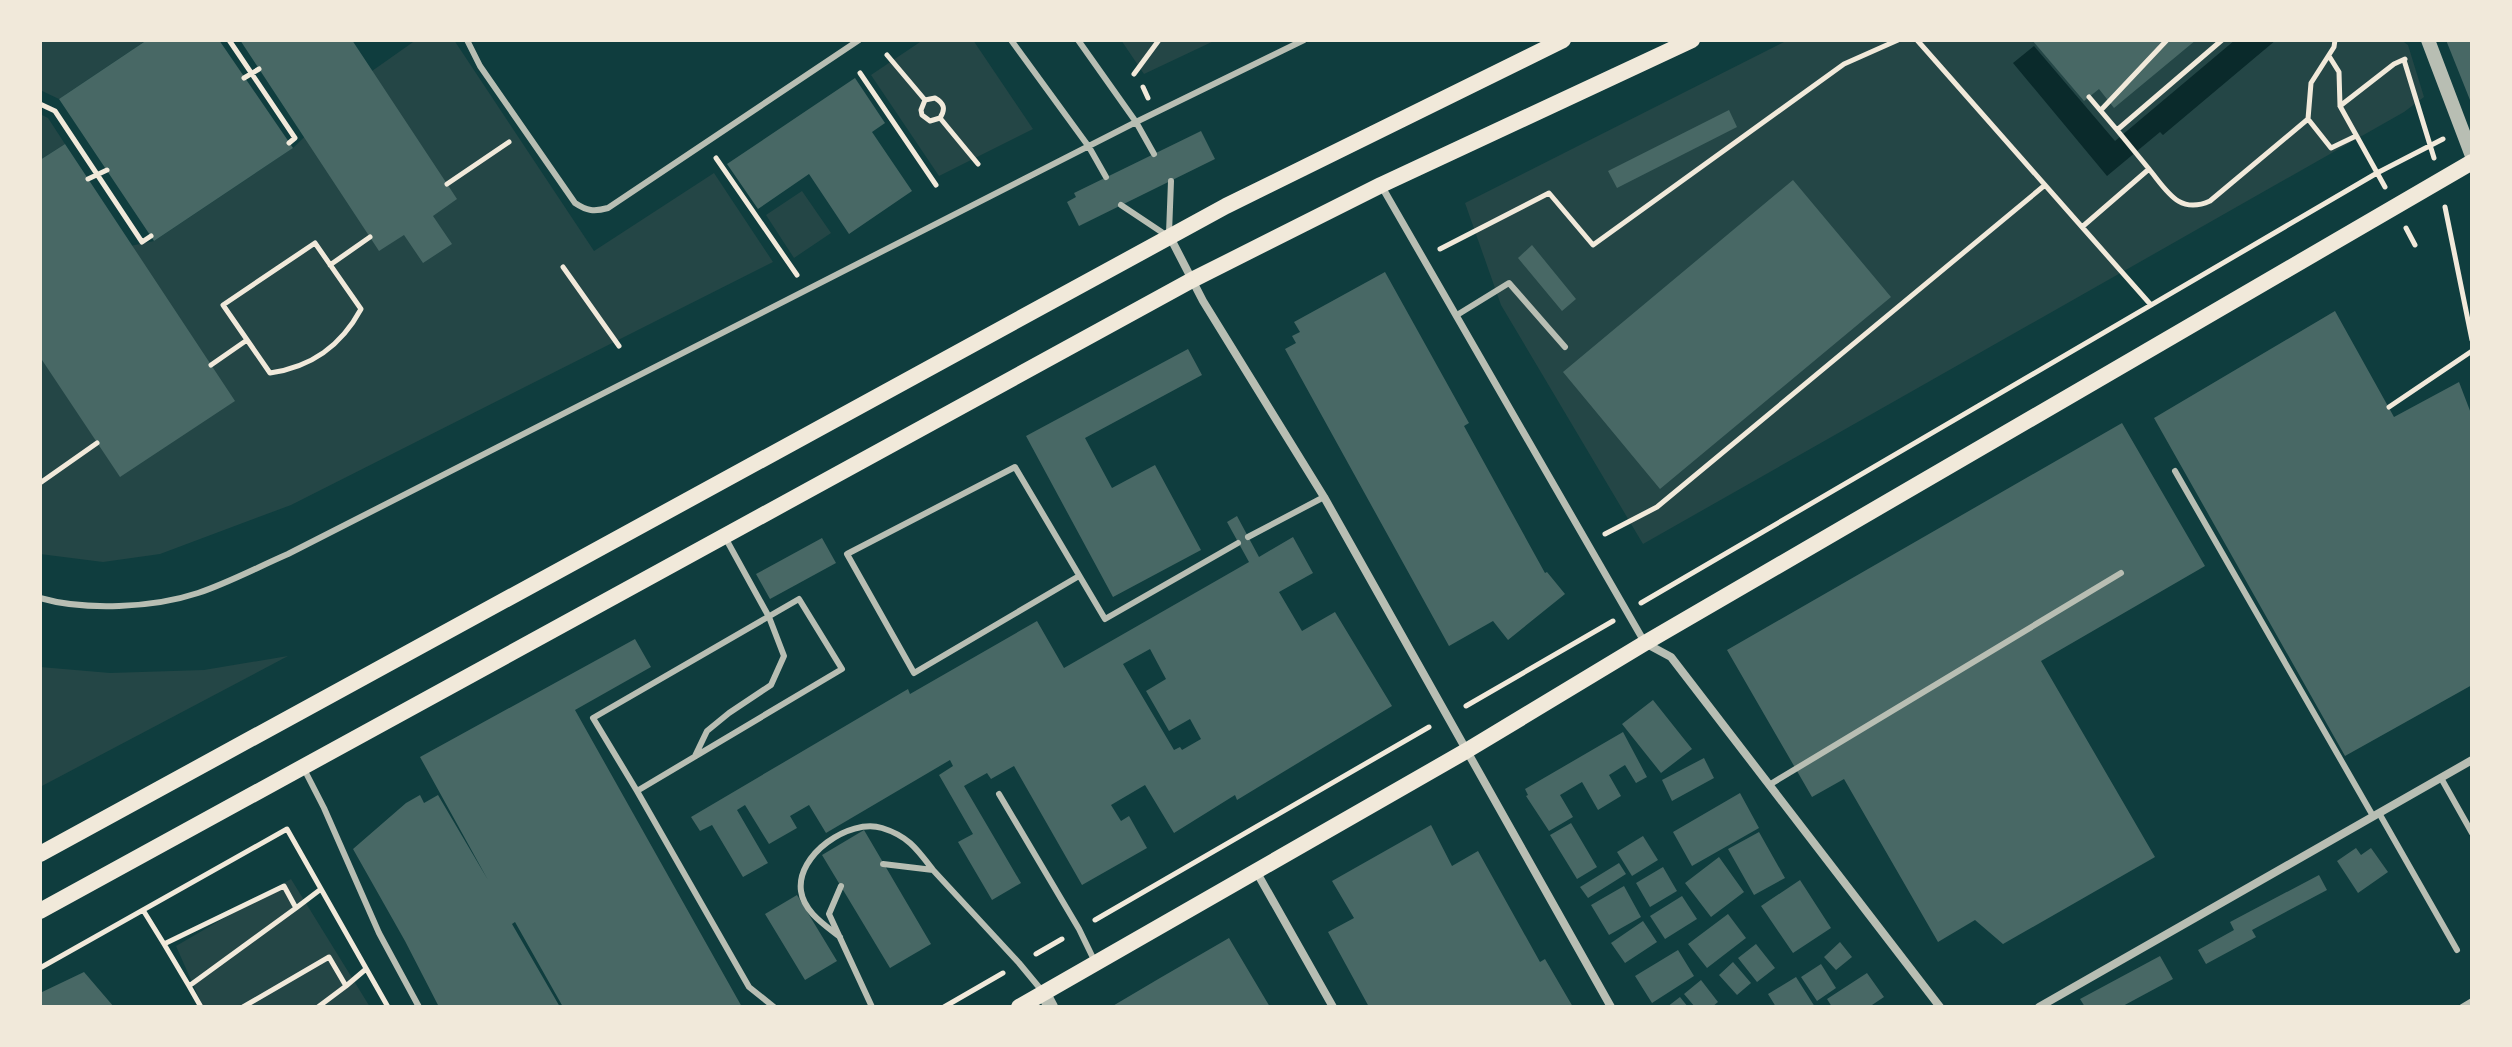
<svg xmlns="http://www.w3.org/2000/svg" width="2512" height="1047" font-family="'Source Sans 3',sans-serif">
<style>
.green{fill:#244646}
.water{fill:#0a2a2b}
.building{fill:#486865;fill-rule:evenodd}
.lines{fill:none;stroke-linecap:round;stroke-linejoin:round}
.path{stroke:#f1e9da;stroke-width:5}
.service{stroke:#b8beb3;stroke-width:6}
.pedestrian{stroke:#b8beb3;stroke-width:7}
.minor{stroke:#b8beb3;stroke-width:8}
.tertiary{stroke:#b8beb3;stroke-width:14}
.secondary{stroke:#f1e9da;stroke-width:16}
</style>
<rect width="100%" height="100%" fill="#0f3d3e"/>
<path class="green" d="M40,40H147L59,99L40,90Z
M416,40H454L594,251L714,173L773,262L291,505L160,554L103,562L40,554V265L154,241L293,148L372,71Z
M923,40H973L1033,129L939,176L871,75Z
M1121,40H1216L1144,74Z
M1788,40H2401L2408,45L2424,97L2404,112L1643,544L1501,305L1465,203Z
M40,114L48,118L65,144L40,160Z
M802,191L831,233L794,258L766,215Z
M288,656L40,787V667L110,673L204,670Z
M291,879L370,1007H203L176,946Z"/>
<path class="water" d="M2235,40H2276L2163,135L2160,132L2107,176L2013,63L2034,46L2115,141Z"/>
<path class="building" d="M147,40H219L293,148L154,241L59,99Z
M240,40H352L457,199L433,216L452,244L423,263L404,235L379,251Z
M2032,40H2196L2114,108L2099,89L2084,101Z
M2446,40H2472V105Z
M855,78L885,123L872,132L912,191L849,234L809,174L758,209L727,164Z
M1729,110L1737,127L1617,188L1608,171Z
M1201,131L1215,159L1079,226L1067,202L1076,197L1074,193Z
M65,144L235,401L120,477L40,357V160Z
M1793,180L1891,297L1660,489L1563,372Z
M1532,245L1576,299L1562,311L1518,258Z
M1385,272L1469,423L1464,426L1545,573L1547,572L1565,594L1508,640L1493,621L1449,646L1285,349L1296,343L1292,336L1300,332L1294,322Z
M2335,311L2394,417L2459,382L2472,416V685L2345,756L2154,418Z
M1188,349L1202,375L1085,438L1112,488L1155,465L1201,550L1113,597L1026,436Z
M2122,423L2205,566L2041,661L2155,857L2003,944L1975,920L1938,942L1844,779L1812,797L1727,650Z
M1237,516L1259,557L1293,537L1313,573L1279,592L1302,631L1335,612L1392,706L1237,800L1235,795L1174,833L1145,785L1111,805L1121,821L1129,816L1147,848L1082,885L1014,766L991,779L987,773L964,786L1021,883L992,900L958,842L973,834L939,775L953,766L950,760L826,833L809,805L790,816L797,828L769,844L745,805L737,810L768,863L743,877L712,825L700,831L691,817L908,689L910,694L1037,621L1064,668L1249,562L1227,522ZM1150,649L1166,679L1146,691L1169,731L1190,719L1201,739L1182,750L1180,747L1174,750L1123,664Z
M822,538L836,563L770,599L756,574Z
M635,639L651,667L575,710L742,1007H563L515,922L512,924L560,1007H439L405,941L353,849L406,803L420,795L424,803L438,795L488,880L420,757Z
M1653,700L1692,749L1661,773L1622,724Z
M1623,732L1647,777L1636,783L1625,765L1609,775L1621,796L1598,810L1582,782L1560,795L1573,817L1549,831L1526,796L1528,795L1525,789Z
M1704,758L1714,778L1672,801L1662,780Z
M1740,793L1759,828L1692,866L1673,832Z
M1571,823L1597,867L1577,879L1550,835Z
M1431,825L1452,866L1478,851L1540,962L1545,959L1573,1007H1369L1328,932L1354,918L1332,881Z
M864,830L931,944L890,968L822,855Z
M1759,832L1785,878L1754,895L1728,849Z
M1643,836L1658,860L1632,876L1617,852Z
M2356,848L2361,855L2371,848L2388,872L2358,893L2337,861Z
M1719,857L1744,892L1711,917L1685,883Z
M1619,863L1626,874L1588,898L1580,887Z
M1663,867L1677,891L1650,907L1636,883Z
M2319,875L2327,890L2252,930L2256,937L2206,964L2198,950L2234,930L2230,922Z
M1800,880L1831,928L1793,953L1761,906Z
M1624,886L1641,917L1609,935L1591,905Z
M797,895L837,961L805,980L765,914Z
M1682,896L1697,919L1665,939L1650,916Z
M1728,914L1746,938L1707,968L1688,944Z
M1643,921L1657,942L1625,963L1611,943Z
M1229,938L1270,1007H1111L1160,978Z
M1840,942L1852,957L1836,970L1824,957Z
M1756,944L1775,968L1757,982L1738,958Z
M1678,950L1694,976L1652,1003L1635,976Z
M2160,956L2173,979L2121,1007H2085L2080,999Z
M1733,962L1751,983L1737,995L1719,975Z
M1821,964L1836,988L1817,1001L1801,977Z
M84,972L114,1007H40V993Z
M1867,973L1884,997L1869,1007H1832L1827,999Z
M1796,977L1815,1007H1776L1768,994Z
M1701,980L1718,1002L1712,1007H1695L1684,994Z
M1680,997L1688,1007H1667Z"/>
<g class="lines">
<path class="path" d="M229,40L295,138L289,143
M1917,40L2082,227L2149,169C2167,191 2179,215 2210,201L2308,119L2311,83L2334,47L2335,40
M887,55L925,100L935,98C944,103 946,109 940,118L978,164
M2329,56L2339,72L2340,106L2385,187
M2404,60L2434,158
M860,73L936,185
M1134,74L1159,40
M244,78L259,69
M1143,87L1148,98
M2089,97L2117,130L2222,40
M925,100L921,110L922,115L930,121L940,118
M40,104L55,111L142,242L151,236
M2340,106L2394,64L2405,59
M2101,110L2167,40
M2308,119L2331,148L2356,136
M2117,130L2149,169
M716,158L797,275
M88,179L107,170
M447,184L509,142
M2445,207L2472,340
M2082,227L2151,305
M2406,228L2415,245
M315,243L361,309C341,346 312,367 270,373L223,305Z
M1440,249L1549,193L1593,245L1844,64L1898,40
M330,265L370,237
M563,267L619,346
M211,365L247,340
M2389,407L2472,351
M40,483L97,443
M1605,534L1657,507L2045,185
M1641,603L2377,173L2443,139
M1466,706L1613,621
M296,908L321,889
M143,910L164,944L284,886L296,908L189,986L201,1007
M1095,920L1429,727
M164,944L189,986
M1036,954L1062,939
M40,968L287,829L388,1007
M346,986L366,969
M243,1007L329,957L346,986L318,1007
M944,1007L1003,973"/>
<path class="service" d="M467,40L480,66L575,203C587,211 594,212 608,208L859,40
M1011,40L1089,147L1106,177
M1078,40L1136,122L1154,154
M1121,205L1166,235
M1169,233L1171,181
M1457,315L1509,283L1565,347
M2175,471L2373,816
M1248,537L1324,497
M1079,576L914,673L847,554L1015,467C1045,517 1075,568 1105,619L1238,543
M40,598C85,611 153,608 198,593C228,583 258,567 288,554L1136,122L1304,40
M695,756L707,731L729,713L771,685L784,656L769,617L726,539
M303,767L324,808L379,933L419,1007
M2441,778L2472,833
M1769,785L2121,573
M637,791L842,669L799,599L593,718L637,791L749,987L774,1007
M999,794L1079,929L1095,962
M2379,813L2457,950
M883,864L933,870L1019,963L1043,992
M841,886L829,914L872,1007
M840,937C825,925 804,912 801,891C796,855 849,818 882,828C908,836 917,849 933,870
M2462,1007L2472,1001"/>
<path class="pedestrian" d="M1382,187L1645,643"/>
<path class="minor" d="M1170,237L1203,301L1324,497L1611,1007
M1645,643L1671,657L1940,1007
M1256,871L1333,1007
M2039,1007L2472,760"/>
<path class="tertiary" d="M2428,40L2472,156
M1043,992L1051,1007"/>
<path class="secondary" d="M40,854L1226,206L1563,40
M40,911L1192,280L1381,185L1692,40
M1019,1007L1466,751L1645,643L2472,162"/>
</g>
<rect width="2512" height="1047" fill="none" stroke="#f1e9da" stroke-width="84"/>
</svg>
